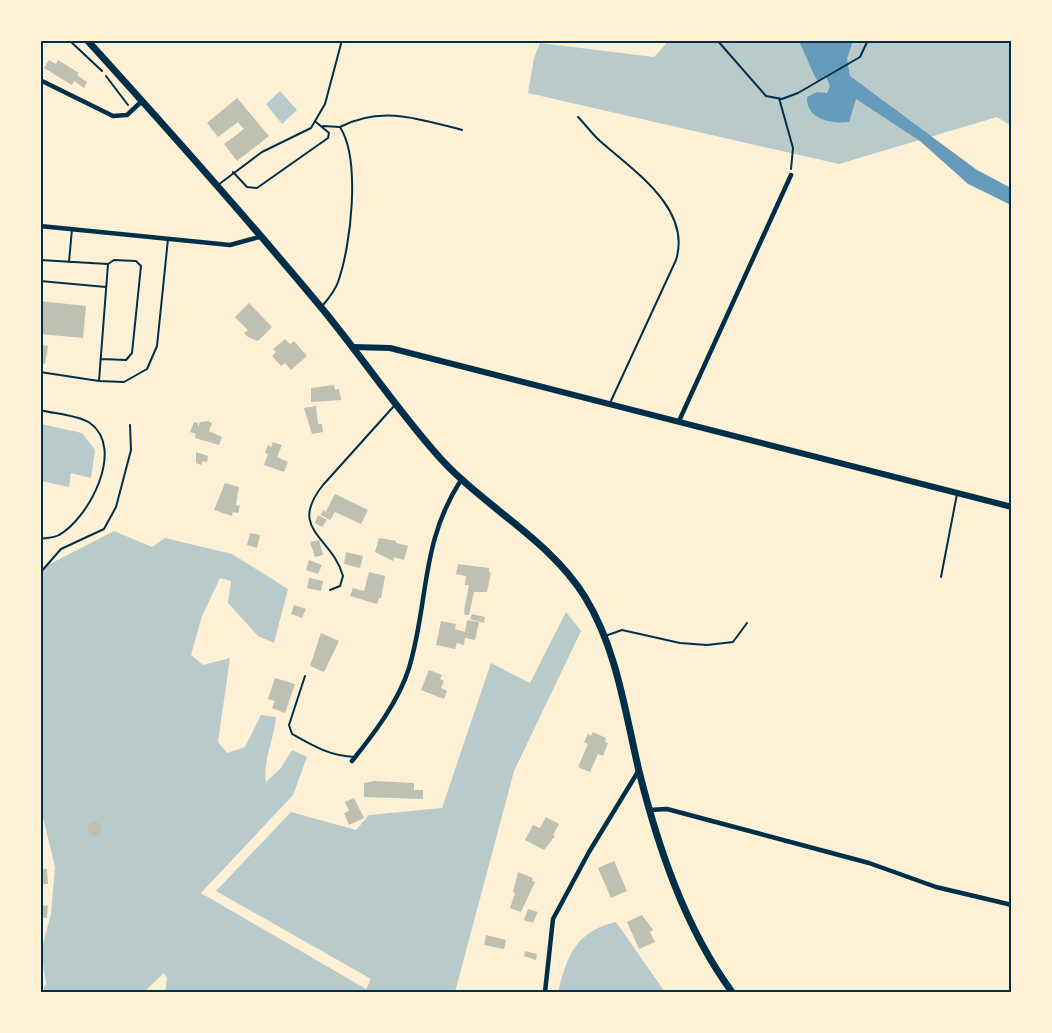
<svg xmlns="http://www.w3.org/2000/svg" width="1052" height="1033" font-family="Figtree,sans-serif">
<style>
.green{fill:#b9caca}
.water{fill:#669bbc}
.building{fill:#bec0b2}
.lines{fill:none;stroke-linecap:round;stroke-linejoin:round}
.path{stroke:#003049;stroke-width:2}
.service{stroke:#003049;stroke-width:2}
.minor{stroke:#003049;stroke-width:4.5}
.tertiary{stroke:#003049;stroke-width:6}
.secondary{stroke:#003049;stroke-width:7}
.neatline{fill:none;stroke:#003049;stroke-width:2}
</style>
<rect width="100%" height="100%" fill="#fdf0d5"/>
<path class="green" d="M665,40L1011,41V126L997,117L839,164L528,93L534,58L540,43L654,57L666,44Z
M280,91L297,110L282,124L266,104Z
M41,424L82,433L95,450L91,478L71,473L69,487L41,481Z
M114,531L152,547L165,538L232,554L288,589L274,643L258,636L228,603L231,581L220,578L202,616L191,655L203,665L230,658L218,742L227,753L245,747L261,715L276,717C274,740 263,759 266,782L281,768L292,750L307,757L293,795L201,893L366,989L371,979L216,891L291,812L356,830L369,815L442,808L491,663L530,683L566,612L581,631L514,771L455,992H165L167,978L164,973L144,992H43L46,983L41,952L51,914L55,867L40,805V569Z
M616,922L665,992H558C567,956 576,931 616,922Z"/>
<path class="water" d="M799,41H853L847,59L850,76L977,170L1011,188V205L968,184L920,141L856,99L849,122C832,124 806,120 807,97L817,92L827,93L830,86L826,77L818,81L815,77Z"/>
<path class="building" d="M49,60L56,64L58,60L79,73L77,75L87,82L84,88L74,81L72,85L44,68Z
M237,98L269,136L237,161L224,144L244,129L238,122L218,137L207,123Z
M40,301L86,306L83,338L40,334Z
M249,303L272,327L258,341L248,337L244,333L248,330L235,317Z
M285,339L290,344L294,341L307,356L291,370L285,363L281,366L272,356L276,352L273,349Z
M40,345L48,346L45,364L40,363Z
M334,385L335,390L339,389L341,400L311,402V388Z
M316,406L318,424H322L323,432L312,434L304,408Z
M208,421L212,423L209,431L222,437L219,445L195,438L196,434L190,432L194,422L198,423V427L200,422Z
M273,442L282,445L277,457L288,462L284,472L264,465L268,454L265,453L268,445L271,447Z
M196,452L208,456L207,462L203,461L201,465L196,463Z
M225,483L239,487L236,505L240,506L238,513L233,512L232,516L214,510Z
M335,494L368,510L361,524L335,512L333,515L326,511Z
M323,510L333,515L330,520L321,515Z
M318,515L327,520L322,527L315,523Z
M250,533L260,535L257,548L247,545Z
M379,538L396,541V543L408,546L404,560L394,557L393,561L375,552Z
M319,540L323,555L315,557L310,542Z
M346,552L363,556L360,568L344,564Z
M309,560L322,565L318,574L306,570Z
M458,564L489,568V572L491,573L487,592H474L469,615H465L464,611L469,585H465L466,576L456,574Z
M369,572L385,576L381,598H379L377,604L350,596L353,588L364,591Z
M309,578L323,581L321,591L307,588Z
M294,605L306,609L302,618L291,614Z
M472,614L485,617L484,623L470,619Z
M467,620L479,622L475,640L465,638L464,645L457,643L455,649L436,645L441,621L456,624L455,629L465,632Z
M321,633L339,641L324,672L310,666Z
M429,670L442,675L440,679L444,681L441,688L447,691L444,699L421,690Z
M275,678L295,684L285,713L272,708L275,701L268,699Z
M593,732L606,738L605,742L608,743L603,756L598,754L590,772L578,767L588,744L584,742L588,734L591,736Z
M374,781L414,783V790H423V799L364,797V783Z
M354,798L364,818L349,825L344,813L349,811L345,802Z
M546,817L559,824L553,835L555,836L544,850L525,840L533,825L540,828Z
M88 829a7 7 0 1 1 14 0a7 7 0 1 1-14 0Z
M614,861L627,891L611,898L598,868Z
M40,869H47L48,884H40Z
M518,872L533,878L532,881L535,882L521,912L510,908L515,893L513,892Z
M40,905L48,906L47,918L40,917Z
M528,909L538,912L533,923L524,920Z
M642,915L653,930L650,932L655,942L639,949L627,922Z
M486,935L506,940L504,949L484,945Z
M525,951L537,954L536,960L524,956Z"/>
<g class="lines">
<path class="path" d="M69,40L102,71
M717,40L766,96L782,99L798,93L860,57L868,40
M106,76L128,105
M779,98L793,148L791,169
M40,410C55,414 78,415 90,423C126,449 88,519 59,535C54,538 46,538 40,539
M40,573L61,549L104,529L116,507L131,450L130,425"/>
<path class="service" d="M578,117C586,125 592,134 600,141C634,171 692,209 676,260L610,403
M323,126L340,127C361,160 351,246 338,282C335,291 329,298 323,305
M340,127C381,105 420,119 462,130
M233,172L247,187L257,188L328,138L329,133L316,122
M218,185L262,152L311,128L325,104L342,40
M40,260L108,264
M69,262L72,229
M40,281L106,287
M40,372L99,381L124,382L147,369L157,346L168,239
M99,381L108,264L114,260L136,261L141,266L132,353L126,360L101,359
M941,577L957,494
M330,590L340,586L343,576C332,536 287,530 323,485L394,406
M605,636L622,630L680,643L707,645L733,642L747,623
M305,676L289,725L292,734C313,746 330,756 355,757"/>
<path class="minor" d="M40,80L113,116L127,115L142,101
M40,226L230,245L259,237
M679,421L791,175
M352,761C373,735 399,701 409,668C429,602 420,543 461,480
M649,810L667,809L869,863L936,887L1012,905
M545,992L553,919L589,852L639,770"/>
<path class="tertiary" d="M353,347L390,348L1012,507"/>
<path class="secondary" d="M87,40C166,127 245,216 320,306C359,353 393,404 433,450C478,504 548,537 585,597C617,649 625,712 639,771C658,847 685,928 732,992"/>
</g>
<rect width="1052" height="1033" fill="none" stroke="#fdf0d5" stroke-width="84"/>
<rect x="42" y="42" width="968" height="949" class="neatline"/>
</svg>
